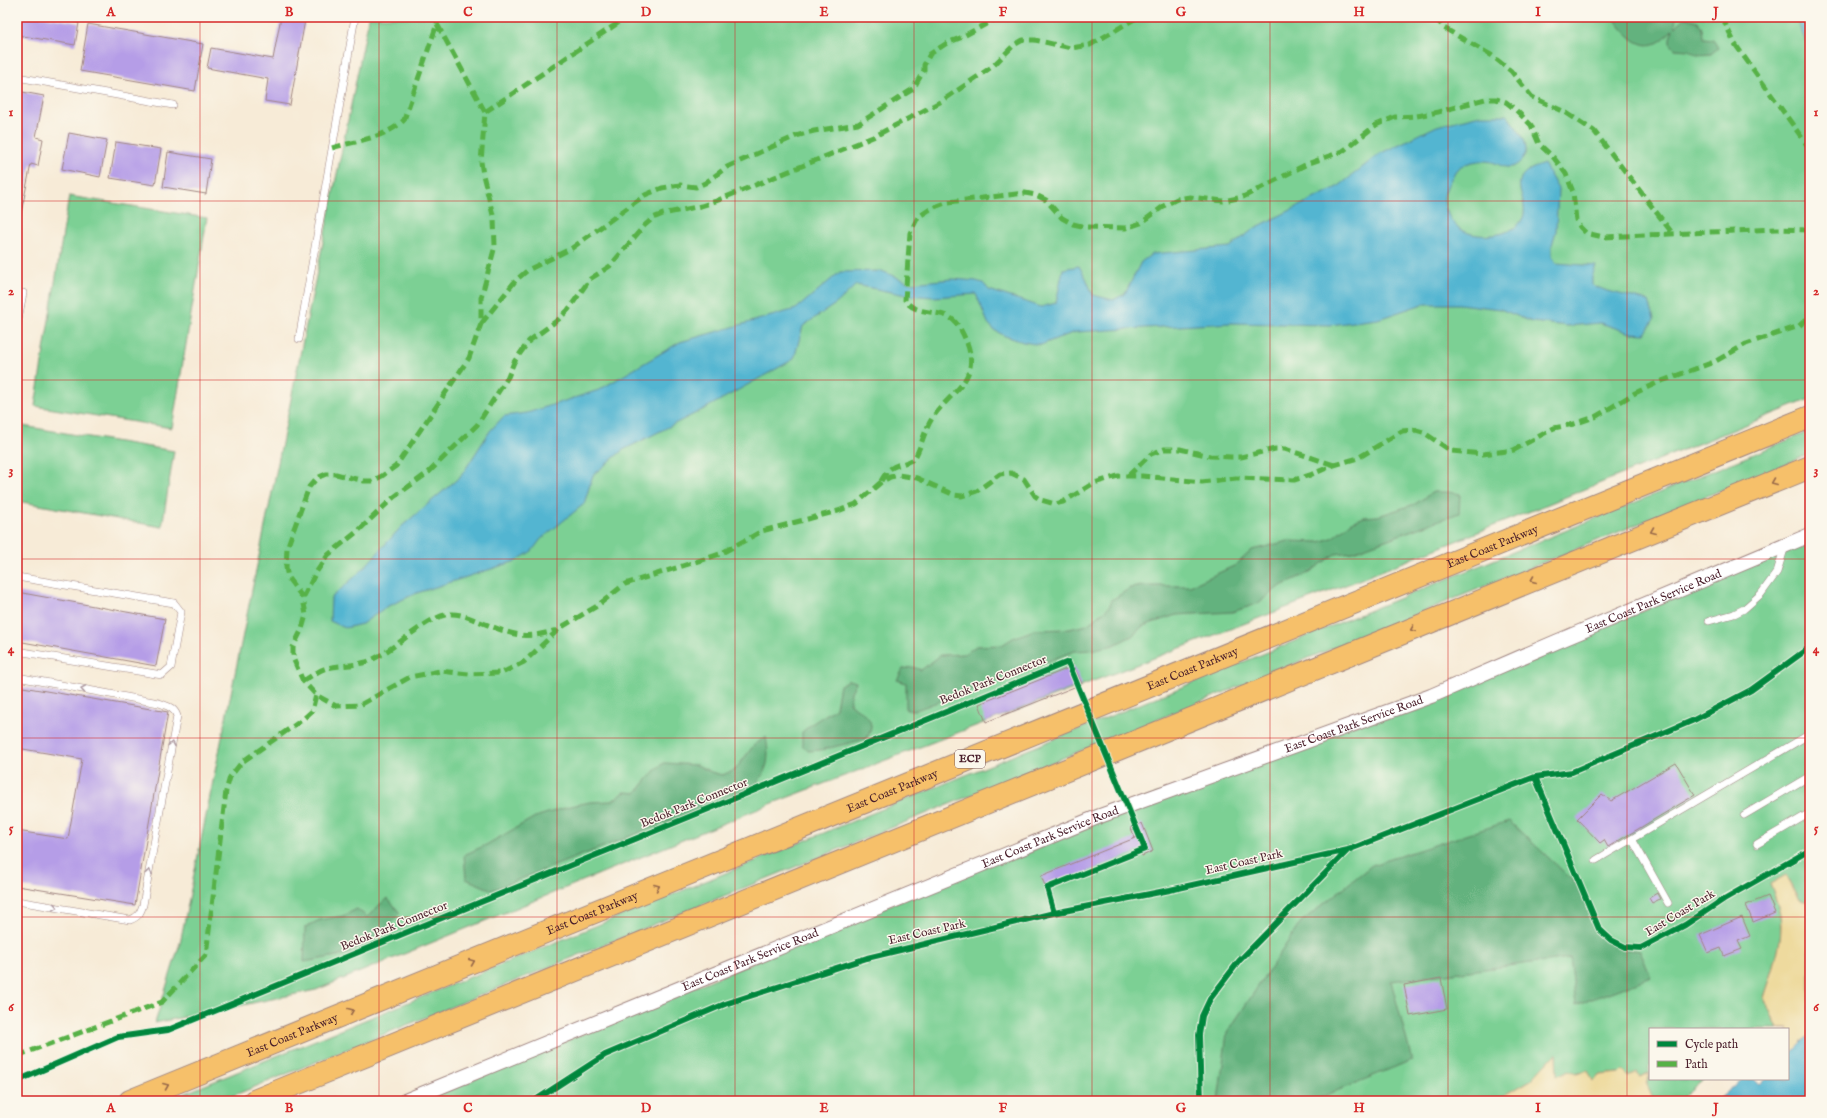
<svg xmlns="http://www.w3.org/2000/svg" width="1827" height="1118" font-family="'IM FELL English',serif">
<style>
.green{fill:#7bd094;stroke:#627860}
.forest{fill:#64b27e;stroke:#576854}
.sand{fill:#eeda9e;stroke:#9c7c64}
.water{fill:#52b5d1;stroke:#4e6a7e}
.pier{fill:#f7ebd7}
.building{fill:#b59de7}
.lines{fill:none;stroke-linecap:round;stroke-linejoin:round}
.lane-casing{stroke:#a08581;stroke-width:8}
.street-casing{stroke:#a08581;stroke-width:16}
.highway-casing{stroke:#a08581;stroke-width:24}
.lane{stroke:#fff;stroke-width:7}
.street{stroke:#fff;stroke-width:14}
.highway{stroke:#f6c06b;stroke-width:22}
.quiet{stroke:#57b146;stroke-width:5;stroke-dasharray:10 5;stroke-linecap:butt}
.cycleway-casing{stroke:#fbf7ec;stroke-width:8}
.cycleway{stroke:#00873e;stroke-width:6}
.oneway{stroke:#976748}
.oneway2{stroke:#ae9aa0}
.grid{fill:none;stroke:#d62828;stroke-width:1;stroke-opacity:0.55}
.labels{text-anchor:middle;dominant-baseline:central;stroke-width:3;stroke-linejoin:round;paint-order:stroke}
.shield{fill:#fbf7ec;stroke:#7f6065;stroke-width:1}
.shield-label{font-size:11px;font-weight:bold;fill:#4a1f2b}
.street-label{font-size:12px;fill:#4a1f2b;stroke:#fbf7ec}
.neatline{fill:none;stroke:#d62828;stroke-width:1.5}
.grid-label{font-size:13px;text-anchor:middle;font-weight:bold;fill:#d62828}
</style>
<rect width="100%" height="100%" fill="#fbf7ec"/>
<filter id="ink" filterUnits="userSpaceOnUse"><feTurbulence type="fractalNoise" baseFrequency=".025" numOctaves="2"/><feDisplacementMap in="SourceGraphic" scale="8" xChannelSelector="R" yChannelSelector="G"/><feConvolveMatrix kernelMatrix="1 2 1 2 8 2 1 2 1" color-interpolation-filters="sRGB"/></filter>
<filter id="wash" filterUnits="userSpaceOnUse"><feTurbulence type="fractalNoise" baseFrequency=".012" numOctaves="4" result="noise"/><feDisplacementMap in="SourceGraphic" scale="16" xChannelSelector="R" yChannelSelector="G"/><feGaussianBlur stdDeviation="0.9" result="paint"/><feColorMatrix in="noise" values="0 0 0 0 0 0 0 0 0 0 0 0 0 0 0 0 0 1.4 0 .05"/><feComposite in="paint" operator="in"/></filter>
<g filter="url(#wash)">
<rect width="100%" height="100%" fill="#f7ebd7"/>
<path class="green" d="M369,17H1810V399L1351,583L773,803L316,990L155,1023L180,943Z
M69,196L207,218L172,428L35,406Z
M17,425L174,451L162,527L17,501Z
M1810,431V454L220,1101H166Z
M1810,541V902L1799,900L1786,876L1770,884C1773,892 1777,901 1779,910C1786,939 1772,972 1764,998L1778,1029H1650V1072L1641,1077H1628L1620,1073L1600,1075L1593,1081L1587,1070L1556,1077V1054L1531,1080L1502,1097L1484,1101H423L1135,802L1434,697Z
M1650,1073V1079H1703L1678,1101H1668L1666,1098L1654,1100L1647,1085Z"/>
<path class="forest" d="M1613,17H1676L1675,27L1685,18L1698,21L1702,29L1703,38L1713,39L1718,48L1711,54L1697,55L1689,50L1675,49L1670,43V38L1673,29C1670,32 1666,37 1662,40C1641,55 1624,32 1613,17Z
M1433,492H1448L1460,494L1459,513L1353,552L1335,554L1310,572L1279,587L1257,604L1232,612L1176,615L1143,626L1132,636L1114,645L1091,650L1075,651L916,710H906V683L897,680L903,669L913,667L921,670L941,655L964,654L976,646L1002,645L1013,638L1034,630L1069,629L1087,625L1109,607L1112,600L1130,588L1143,586H1190L1236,565L1252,550L1288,541L1319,542L1332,538L1352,522L1364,517L1378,516L1415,504Z
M849,680L856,682L851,692L850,704C864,713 879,721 866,739L821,750L808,751L802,745V732L813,723L836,708L840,685Z
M766,737C770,762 768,766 755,788L492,890L466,879L464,855L486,845L535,817L571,806L590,802L612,801L625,792L636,793L656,769L664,763L697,765L711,772L722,775L735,770L754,745Z
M1509,821L1579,886L1597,930L1609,943L1625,949L1640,951L1651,977L1576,1005L1570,958L1391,981L1412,1060L1312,1101H1218L1227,1033L1301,922L1372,865Z
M387,898L400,913L382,933L348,954L304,962L305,927L320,920L343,916L357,909L367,917Z"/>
<path class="sand" d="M1786,875L1799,900L1810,902V1034L1788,1056V1029H1778L1764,998C1772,972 1786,938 1779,910C1777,901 1773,892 1770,884Z
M1556,1053L1557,1076L1569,1070L1576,1073L1588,1070L1593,1081L1600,1075L1620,1073L1623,1070L1628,1077L1636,1073L1641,1077L1650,1072L1647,1085L1654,1100L1666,1098L1668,1101H1484L1502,1097L1531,1080Z"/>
<path class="water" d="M1795,17H1810V51Z
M1480,115H1507C1516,128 1536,147 1520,162C1516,166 1511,168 1506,167C1502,167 1499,164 1495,163C1485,159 1466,161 1457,169C1455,171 1453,176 1451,179C1447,186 1443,195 1444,202C1447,215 1452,225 1464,231C1480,240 1520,236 1524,214C1526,202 1516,189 1521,178C1525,170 1536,167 1544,164L1558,189L1556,231L1552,245V256L1556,263L1596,266L1592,277V285L1607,291L1649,301L1654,319L1645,334L1631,333L1600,323L1568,326L1532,322L1500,309L1459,304H1423L1378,319L1330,325L1231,323L1076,332L1058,338L1041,345L1023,342L1005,336L994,330L988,323L976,294L934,297L906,295L856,285L837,303L803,326L794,359L706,408L623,450L593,475L584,504L541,539L532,551L516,561L417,593L386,607L362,624L345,628L330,621L331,598L361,571L402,526L461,476L490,431L504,416L527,413L599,390L680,342L796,309L840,272L882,271L910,283L953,279L976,281L983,283L989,290L1041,307L1056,303L1063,269L1079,266L1086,278L1093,295L1113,300L1125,294L1141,262L1152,254L1230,247L1255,228L1339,186L1379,154L1437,126Z
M1810,1034V1101H1717L1742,1079H1754L1760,1085L1766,1079H1788V1056Z"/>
<path class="pier" d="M1739,1079H1742L1715,1101V1099Z"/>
<g id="blocks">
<path class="building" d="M17,17H46L79,23L75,45L17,35Z
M281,17L305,20L290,105L265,101L268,79L207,68L211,48L273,59Z
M88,24L203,44L195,91L80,71Z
M17,91L44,96L36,137L43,139L38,166L31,164L18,228Z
M69,133L107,140L100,177L62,169Z
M116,142L161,149L155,185L110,178Z
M168,152L211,159L206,194L163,187Z
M17,592L165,619L156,666L17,641Z
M1074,666L1082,684L986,722L979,704Z
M17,686L168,712L135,905L17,886V831L68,839L82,759L17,748Z
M1676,763L1695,795L1608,847L1604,840L1600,843L1577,819L1602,794L1611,801Z
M1142,823L1153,851L1142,856L1140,851L1046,888L1041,876L1135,838L1131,828Z
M1657,893L1660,899L1652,903L1649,898Z
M1768,896L1775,913L1753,922L1746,905Z
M1742,917L1750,936L1738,941L1742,949L1724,956L1721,948L1708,953L1700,935Z
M1441,978L1447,1009L1410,1016L1404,985Z"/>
</g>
</g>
<g filter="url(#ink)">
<use href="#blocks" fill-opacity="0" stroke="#a08581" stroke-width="1"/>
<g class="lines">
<defs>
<path id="lane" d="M17,77L173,105
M17,325L23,293
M299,339L355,17
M17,577L174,603L181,612L171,667L162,675L17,651
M1709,621L1734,614L1744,609L1761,594L1777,572L1785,546
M17,677L159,703C167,706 174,707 177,716L143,905C140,914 138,917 130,920L17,901
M1744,815L1810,776
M1632,839L1668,903
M1757,844L1810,813
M1596,860L1810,734"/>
<g id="street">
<path id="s1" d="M405,1101L1100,816L1431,696L1556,642L1810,535"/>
</g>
<g id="highway">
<path id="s2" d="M130,1101L1810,417"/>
<path d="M254,1101L1810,467"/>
</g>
</defs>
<use href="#lane" class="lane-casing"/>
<use href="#street" class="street-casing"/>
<use href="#highway" class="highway-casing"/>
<use href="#lane" class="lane"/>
<use href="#street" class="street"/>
<use href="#highway" class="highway"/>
<path class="quiet" d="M1435,17L1444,28L1491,55L1511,71L1532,97L1565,112L1594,131L1673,234
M1722,17L1735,44L1810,149
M437,24L485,112L481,162L483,175L494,219L495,246L481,298V324L469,358L396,466L382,476L372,481H364L336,474H326L317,478L309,487L287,548L286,567L288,578L303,598L306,615L302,629L293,647V658L303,681L316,695L336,706L360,705L410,677L440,671L469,674L502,673L524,662L560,628L597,606L625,584L720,554L762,531L838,511L856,504L880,483L890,477L899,475L917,478L954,495L962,496L977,491L1000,474L1011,473L1024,479L1035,496L1041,500L1055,504L1063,502L1094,483L1118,476H1142L1202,482L1236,478L1294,480L1310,475L1334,465L1358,458L1402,431L1416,430L1423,432L1451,451L1483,454L1514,450L1554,428L1574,424L1595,417L1635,393L1659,382L1714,362L1746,344L1799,326L1810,316
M485,112L627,17
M332,148C355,141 386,138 404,120L437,24L438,17
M1810,265V270
M481,324L516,280L528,270L572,248L645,195L662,188L680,185L696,187L705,183L727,167L796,136L814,131L858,124L913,89L924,70V65L930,54L947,43L960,38L999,17
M1128,476L1151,454L1164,449H1180L1210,456L1230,457H1241L1275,449H1285L1334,465
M881,481C892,461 897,468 914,459C922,446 924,430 933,417C951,391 981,380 967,343C964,336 959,324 952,319C939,309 915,316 905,300L910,233L918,217L932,208L948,202L1025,193L1036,195L1046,200L1062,218L1073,224L1086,227L1126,228L1141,223L1165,205L1177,199L1190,197L1223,201L1243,197L1307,164L1343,151L1376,125L1395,117L1417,116L1438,112L1485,99H1496L1506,102L1515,109L1531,125L1539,144L1554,158L1566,174L1573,192L1576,220L1580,227L1586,233L1603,237L1777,229L1810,230
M303,598L315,574L328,555L358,531L394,497L429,472L477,425L508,377L514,362L529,341L559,319L568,310L590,279L610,266L644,226L653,218L663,214L701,206L716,201L873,137L942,101L993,66L1014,45L1023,40H1035L1071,48L1090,45L1138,17
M303,681C310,677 319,670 327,668C339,665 353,666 366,662C393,653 427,614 452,614C460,614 468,617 475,620C508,632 521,642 556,630
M17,1056L162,1002L206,955L226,791L230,777L242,762L302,720L312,711L316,695"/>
<defs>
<path id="cycleway" d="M1535,777L1599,929L1611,940L1625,947L1641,948L1685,925L1724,899L1810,850
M17,1081L118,1037L168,1030L1068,662L1145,849L1047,888L1054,913
M534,1101L605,1055L725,1004L867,958L1054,913L1170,890L1348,850L1535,777L1572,772L1694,720L1751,690L1810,647
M1201,1101L1199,1035L1202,1016L1210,999L1239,961L1348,850"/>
</defs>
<use href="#cycleway" class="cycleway-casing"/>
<use href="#cycleway" class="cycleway"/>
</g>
<defs><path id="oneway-chevron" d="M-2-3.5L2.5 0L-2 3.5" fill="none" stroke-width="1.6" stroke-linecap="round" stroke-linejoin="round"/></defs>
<g class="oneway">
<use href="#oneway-chevron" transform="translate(1774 482) rotate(158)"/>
<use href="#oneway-chevron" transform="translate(1653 531) rotate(158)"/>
<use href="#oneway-chevron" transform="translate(1533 580) rotate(158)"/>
<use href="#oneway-chevron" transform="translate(1413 629) rotate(158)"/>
<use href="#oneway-chevron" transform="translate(657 887) rotate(-22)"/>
<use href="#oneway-chevron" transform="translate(472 962) rotate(-22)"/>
<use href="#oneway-chevron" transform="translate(351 1011) rotate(-22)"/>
<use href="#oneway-chevron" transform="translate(166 1086) rotate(-22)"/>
</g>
<g class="oneway2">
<use href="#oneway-chevron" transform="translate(83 689) rotate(-170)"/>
<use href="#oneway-chevron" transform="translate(172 744) rotate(-80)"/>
<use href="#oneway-chevron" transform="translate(149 872) rotate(-80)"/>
<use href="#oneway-chevron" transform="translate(55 907) rotate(9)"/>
</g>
</g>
<path class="grid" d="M200,17V1101M379,17V1101M557,17V1101M735,17V1101M914,17V1101M1092,17V1101M1270,17V1101M1448,17V1101M1627,17V1101M17,201H1810M17,380H1810M17,559H1810M17,738H1810M17,917H1810"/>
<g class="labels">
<rect class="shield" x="955" y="750" width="30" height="18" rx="3"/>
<g class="shield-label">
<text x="970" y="759">ECP</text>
</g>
<g class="street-label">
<text stroke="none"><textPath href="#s2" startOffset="1471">East Coast Parkway</textPath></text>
<text stroke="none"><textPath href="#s1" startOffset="1345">East Coast Park Service Road</textPath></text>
<text stroke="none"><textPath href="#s2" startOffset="1147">East Coast Parkway</textPath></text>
<text transform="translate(993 680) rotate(-22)">Bedok Park Connector</text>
<text stroke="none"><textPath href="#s1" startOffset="1021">East Coast Park Service Road</textPath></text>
<text stroke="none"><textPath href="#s2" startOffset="823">East Coast Parkway</textPath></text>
<text transform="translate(694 803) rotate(-22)">Bedok Park Connector</text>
<text stroke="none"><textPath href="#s1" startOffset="697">East Coast Park Service Road</textPath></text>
<text transform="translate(1244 862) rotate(-13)">East Coast Park</text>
<text stroke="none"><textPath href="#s2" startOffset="499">East Coast Parkway</textPath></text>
<text transform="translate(1680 913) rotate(-31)">East Coast Park</text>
<text transform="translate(394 926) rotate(-22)">Bedok Park Connector</text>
<text transform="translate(927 932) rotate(-13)">East Coast Park</text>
<text stroke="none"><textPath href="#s1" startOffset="373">East Coast Park Service Road</textPath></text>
<text stroke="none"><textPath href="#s2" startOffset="175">East Coast Parkway</textPath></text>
</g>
</g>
<rect width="1827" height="1118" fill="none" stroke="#fbf7ec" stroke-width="44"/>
<rect x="1649" y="1028" width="140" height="52" fill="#fbf7ec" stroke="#b4a19f"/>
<rect x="1657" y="1041" width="20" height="6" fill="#00873e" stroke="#b4a19f"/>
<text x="1685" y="1048" font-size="12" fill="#4a1f2b">Cycle path</text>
<rect x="1657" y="1061" width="20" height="6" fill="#57b146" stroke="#b4a19f"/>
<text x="1685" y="1068" font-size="12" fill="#4a1f2b">Path</text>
<rect x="22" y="22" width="1783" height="1074" class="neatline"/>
<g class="grid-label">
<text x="111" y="16">A</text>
<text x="289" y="16">B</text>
<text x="468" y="16">C</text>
<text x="646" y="16">D</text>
<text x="824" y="16">E</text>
<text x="1003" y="16">F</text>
<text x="1181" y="16">G</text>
<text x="1359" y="16">H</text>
<text x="1538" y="16">I</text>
<text x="1716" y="16">J</text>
<text x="11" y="116">1</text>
<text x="1816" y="116">1</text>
<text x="11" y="295">2</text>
<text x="1816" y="295">2</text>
<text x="11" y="474">3</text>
<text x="1816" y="474">3</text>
<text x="11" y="653">4</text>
<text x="1816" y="653">4</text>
<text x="11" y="832">5</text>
<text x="1816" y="832">5</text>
<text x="11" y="1011">6</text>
<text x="1816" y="1011">6</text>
<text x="111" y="1112">A</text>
<text x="289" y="1112">B</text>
<text x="468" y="1112">C</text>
<text x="646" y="1112">D</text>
<text x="824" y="1112">E</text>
<text x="1003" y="1112">F</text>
<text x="1181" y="1112">G</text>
<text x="1359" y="1112">H</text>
<text x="1538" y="1112">I</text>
<text x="1716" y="1112">J</text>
</g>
</svg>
